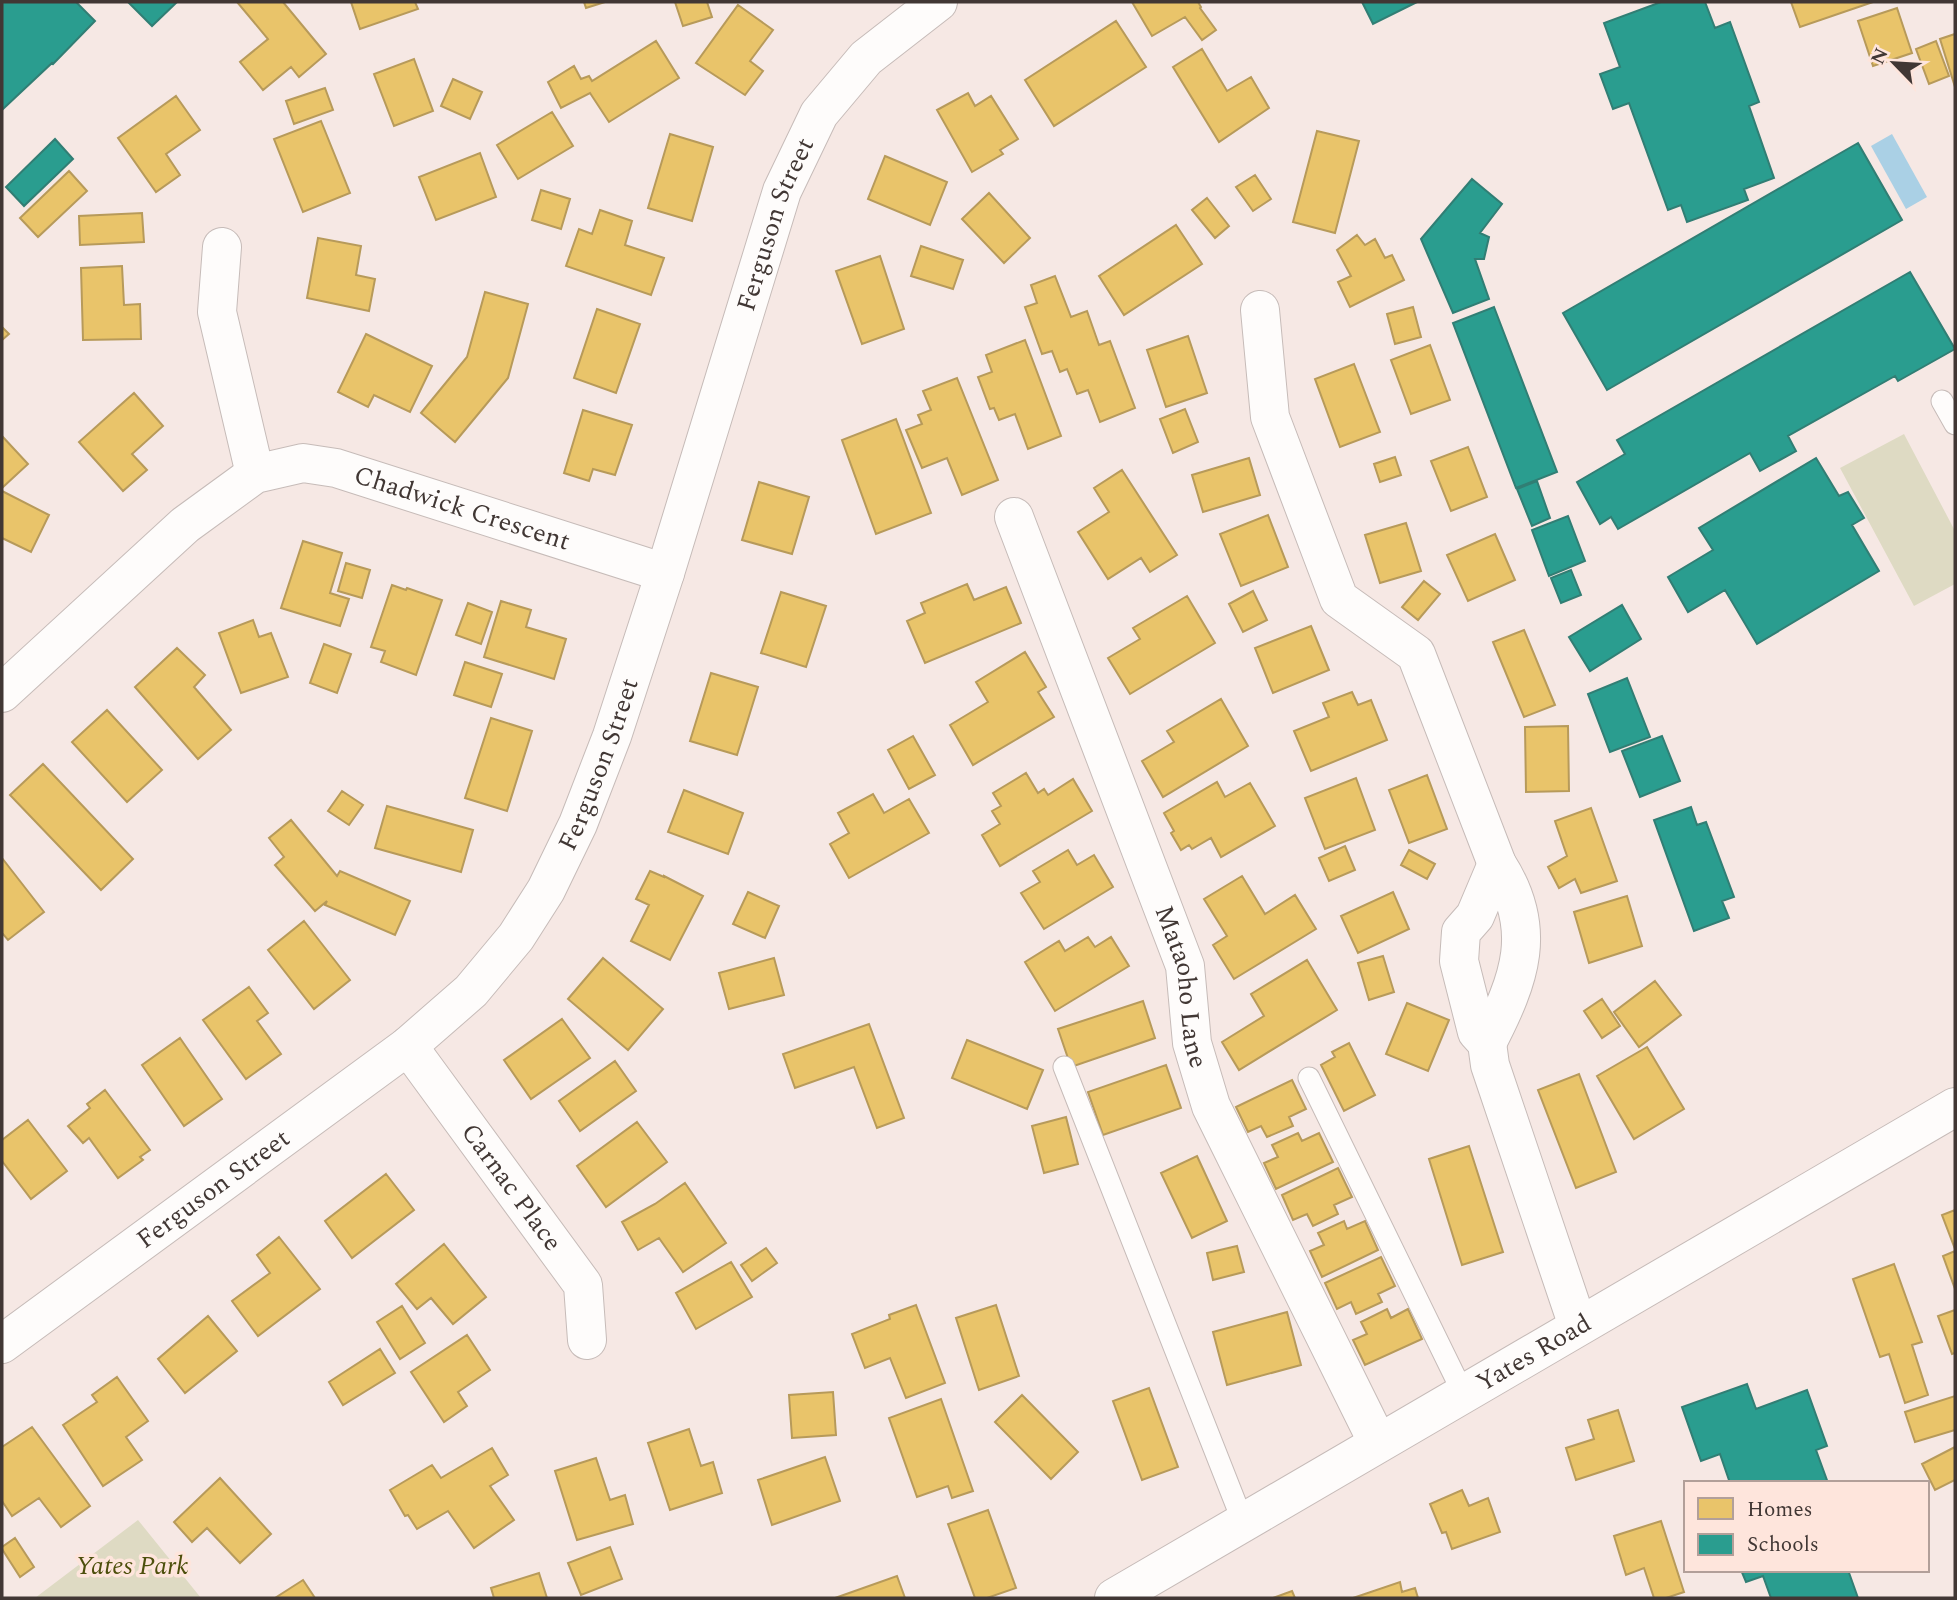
<svg xmlns="http://www.w3.org/2000/svg" width="1957" height="1600" font-family="Spectral,serif">
<style>
.green{fill:#dedac3}
.water{fill:#aad0e5}
.homes{fill:#e9c46a;stroke:#b79a5a;stroke-width:2}
.schools{fill:#2a9d8f;stroke:#317e74;stroke-width:2}
.lines{fill:none;stroke-linecap:round;stroke-linejoin:round}
.lane-casing{stroke:#c6bbb8;stroke-width:23}
.street-casing{stroke:#c6bbb8;stroke-width:40}
.secondary-casing{stroke:#c6bbb8;stroke-width:40}
.lane{stroke:#fefcfb;stroke-width:21}
.street{stroke:#fefcfb;stroke-width:38}
.secondary{stroke:#fefcfb;stroke-width:38}
.labels{text-anchor:middle;dominant-baseline:central;stroke-width:7;stroke-linejoin:round;paint-order:stroke}
.street-label{font-size:26px;fill:#413734;stroke:#fee5dc}
.park-label{font-size:26px;font-style:italic;fill:#4d4f0c;stroke:#fee5dc}
</style>
<rect width="100%" height="100%" fill="#f6e8e4"/>
<path class="green" d="M1904,434L1955,531V584L1914,606L1840,468Z
M138,1520L201,1598H35Z"/>
<path class="water" d="M1892,134L1927,197L1906,209L1871,146Z"/>
<path class="homes" d="M237,2H283L326,54L299,77L291,67L263,90L240,62L268,39Z
M351,2H415L418,9L360,29Z
M584,2H605L586,8Z
M675,2H707L712,17L683,26Z
M1132,2H1198L1201,7L1200,8L1216,30L1202,40L1185,17L1152,36Z
M1791,2H1873L1800,27Z
M738,5L773,30L750,61L763,71L745,95L696,63Z
M1897,8L1912,53L1873,66L1858,21Z
M1116,21L1146,67L1054,126L1025,80Z
M1955,34V87L1940,39Z
M656,41L679,78L609,122L590,93L561,108L548,82L574,66L581,79L589,76L592,81Z
M1936,41L1949,76L1929,84L1916,49Z
M1202,49L1227,91L1251,77L1269,108L1219,142L1173,67Z
M414,59L433,111L394,126L374,74Z
M453,79L482,92L470,119L441,106Z
M325,88L333,110L294,124L286,101Z
M968,93L975,106L991,96L1018,139L1000,150L1003,154L972,172L937,110Z
M176,96L200,130L166,154L180,175L156,192L118,138Z
M552,112L573,146L518,179L497,145Z
M321,121L350,193L303,212L274,139Z
M1317,131L1359,141L1335,233L1293,222Z
M670,134L713,147L692,221L648,208Z
M480,153L496,197L436,220L419,177Z
M885,156L947,182L930,225L868,199Z
M69,171L87,191L38,237L20,218Z
M1255,175L1271,199L1253,211L1236,187Z
M541,190L570,199L561,229L532,220Z
M989,193L1030,238L1004,263L962,219Z
M1207,198L1229,226L1215,238L1192,210Z
M600,210L632,221L625,245L664,258L651,295L566,266L579,229L592,234Z
M142,213L144,242L80,245L79,216Z
M1176,225L1202,264L1124,315L1099,276Z
M1357,235L1365,245L1375,239L1385,258L1392,255L1404,280L1350,307L1338,282L1351,276L1337,250Z
M318,238L361,246L356,275L375,279L369,311L307,298Z
M921,246L963,260L953,289L911,276Z
M880,256L904,329L862,344L836,271Z
M122,266L124,305L140,304L141,339L83,340L81,268Z
M1055,276L1071,317L1087,311L1099,345L1110,341L1135,408L1100,422L1088,390L1077,394L1067,369L1060,372L1052,351L1042,354L1025,307L1037,303L1031,285Z
M485,292L528,304L508,378L455,442L421,413L467,357Z
M1413,307L1421,337L1395,344L1387,314Z
M597,309L640,324L616,393L574,378Z
M2,327L9,334L2,340Z
M366,334L432,366L410,412L374,395L368,407L338,392Z
M1188,336L1207,393L1166,407L1147,350Z
M1025,340L1061,436L1028,449L1015,414L999,420L994,408L990,409L978,377L992,372L986,355Z
M1430,345L1450,400L1411,414L1391,360Z
M1354,364L1380,432L1340,447L1315,379Z
M957,378L998,480L962,495L947,458L922,468L906,430L922,424L918,415L931,410L923,391Z
M134,393L163,426L132,454L147,470L123,491L79,442Z
M1185,409L1198,442L1173,453L1160,419Z
M583,410L632,425L615,475L593,469L589,481L564,473Z
M896,419L931,513L876,534L842,440Z
M2,436L28,464L3,487L2,486Z
M1468,447L1487,497L1451,511L1431,461Z
M1395,457L1401,475L1380,482L1374,464Z
M1249,458L1260,495L1203,512L1192,475Z
M1122,470L1177,555L1150,572L1141,558L1108,579L1078,532L1109,512L1094,488Z
M759,482L809,497L792,554L742,540Z
M2,491L49,515L31,552L2,538Z
M1268,515L1288,567L1241,586L1220,534Z
M1406,523L1421,571L1380,583L1365,535Z
M1495,534L1515,580L1468,601L1447,555Z
M303,541L342,553L330,593L349,599L340,626L281,608Z
M346,563L370,570L362,598L338,591Z
M1424,581L1440,594L1418,620L1402,607Z
M967,584L974,600L1006,587L1021,623L925,663L907,621L925,613L921,603Z
M392,585L406,590L407,588L442,600L416,675L381,662L385,651L371,647Z
M1253,591L1267,620L1243,632L1229,604Z
M781,592L826,606L806,667L761,653Z
M1187,596L1215,643L1130,694L1108,658L1140,639L1133,628Z
M501,601L531,610L526,627L566,639L554,679L484,657Z
M468,603L492,612L481,644L456,635Z
M253,620L259,637L271,633L288,677L241,693L219,633Z
M1311,626L1329,670L1273,693L1255,648Z
M1524,630L1555,705L1524,717L1493,642Z
M324,644L351,654L337,693L310,683Z
M177,648L205,675L194,687L231,730L198,759L135,687Z
M1025,652L1046,687L1038,692L1054,717L973,765L950,725L988,702L976,682Z
M465,662L502,674L491,707L454,695Z
M711,673L758,687L737,755L690,741Z
M1352,692L1358,705L1371,700L1387,740L1311,771L1294,731L1329,717L1323,703Z
M1221,699L1248,746L1163,797L1142,761L1174,742L1167,731Z
M107,710L162,770L127,802L72,742Z
M491,718L532,731L507,811L465,798Z
M1568,726L1569,791L1526,792L1525,727Z
M913,736L935,775L909,789L888,750Z
M43,764L133,859L101,890L10,795Z
M1026,773L1038,793L1044,789L1048,795L1073,779L1092,811L1000,866L982,835L1000,824L992,811L1001,806L993,793Z
M1427,775L1447,829L1409,843L1389,790Z
M1356,778L1375,830L1325,849L1305,798Z
M1217,782L1225,797L1250,783L1275,826L1221,857L1211,838L1192,849L1189,845L1181,850L1171,833L1174,831L1164,813Z
M684,790L743,813L728,854L668,832Z
M342,791L363,805L349,825L328,811Z
M873,794L884,813L909,799L929,833L849,878L830,844L849,833L838,813Z
M387,806L473,830L461,872L375,848Z
M1591,808L1617,881L1581,893L1575,879L1559,888L1548,867L1567,856L1555,821Z
M291,820L337,876L340,871L410,901L395,935L325,905L327,901L315,911L275,865L284,857L269,838Z
M1345,846L1355,870L1329,881L1319,858Z
M1068,850L1077,865L1094,855L1113,887L1044,929L1021,893L1040,882L1033,871Z
M1409,850L1435,864L1427,879L1401,865Z
M2,858L44,912L8,940L2,933Z
M650,871L664,877V876L703,896L670,960L631,941L649,905L636,899Z
M1242,876L1265,914L1295,895L1316,929L1234,979L1213,945L1227,936L1204,899Z
M748,892L779,906L765,938L733,924Z
M1393,892L1409,929L1358,953L1341,916Z
M1627,896L1642,946L1589,963L1574,912Z
M304,921L350,980L314,1009L268,950Z
M1088,937L1095,947L1111,937L1129,966L1055,1011L1025,962L1059,941L1065,951Z
M1383,956L1394,992L1369,1000L1358,963Z
M603,958L663,1009L628,1050L568,999Z
M774,958L784,995L729,1009L719,973Z
M1307,960L1337,1010L1239,1070L1222,1042L1264,1016L1251,994Z
M1655,981L1681,1015L1639,1047L1614,1012Z
M249,987L268,1013L257,1021L281,1054L246,1079L203,1020Z
M1602,999L1620,1026L1602,1038L1584,1011Z
M1143,1001L1155,1038L1071,1067L1058,1029Z
M1407,1003L1449,1020L1428,1071L1386,1054Z
M562,1019L590,1058L531,1099L504,1060Z
M869,1024L904,1118L877,1128L854,1067L795,1088L783,1054Z
M180,1038L222,1099L184,1126L142,1065Z
M967,1040L1043,1070L1027,1109L952,1078Z
M1349,1043L1375,1095L1344,1111L1321,1065L1335,1057L1332,1052Z
M1647,1047L1684,1109L1634,1139L1597,1076Z
M615,1061L636,1091L580,1131L559,1101Z
M1166,1065L1181,1108L1103,1135L1088,1092Z
M1579,1074L1616,1172L1576,1188L1538,1090Z
M1292,1080L1306,1109L1289,1117L1293,1126L1267,1137L1261,1126L1248,1132L1236,1107Z
M105,1090L150,1150L140,1157L143,1160L118,1178L89,1138L83,1143L68,1126L90,1108L87,1104Z
M1066,1117L1078,1164L1044,1173L1032,1126Z
M28,1120L67,1171L31,1199L2,1161V1140Z
M637,1122L667,1162L606,1207L577,1166Z
M1298,1133L1302,1141L1319,1133L1333,1162L1276,1189L1264,1163L1278,1157L1272,1145Z
M1469,1146L1503,1252L1462,1265L1429,1159Z
M1197,1156L1227,1221L1192,1238L1161,1173Z
M1338,1168L1352,1197L1334,1205L1338,1214L1313,1226L1307,1214L1293,1220L1282,1195Z
M386,1174L414,1210L352,1258L325,1221Z
M685,1183L726,1243L683,1272L659,1238L638,1250L622,1222L655,1204Z
M1955,1210V1249L1942,1215Z
M1344,1221L1347,1229L1365,1221L1378,1250L1322,1277L1310,1251L1324,1245L1318,1233Z
M279,1237L320,1289L258,1336L232,1301L270,1273L257,1255Z
M444,1244L486,1297L453,1324L431,1298L417,1309L396,1284Z
M1237,1246L1244,1272L1213,1280L1207,1253Z
M766,1248L777,1263L752,1281L741,1265Z
M1955,1251V1289L1943,1256Z
M1381,1257L1395,1286L1378,1294L1382,1302L1356,1314L1351,1302L1337,1309L1325,1283Z
M731,1262L752,1297L696,1329L676,1293Z
M1894,1264L1922,1342L1912,1345L1928,1395L1905,1403L1889,1354L1880,1357L1853,1279Z
M916,1305L945,1383L906,1398L890,1358L865,1368L852,1334L890,1319L889,1315Z
M996,1305L1019,1376L979,1390L956,1318Z
M402,1306L425,1343L400,1359L377,1322Z
M1387,1309L1391,1318L1408,1309L1422,1339L1365,1365L1353,1340L1367,1334L1361,1322Z
M1955,1310V1353L1952,1354L1938,1316Z
M1287,1312L1301,1365L1227,1385L1213,1332Z
M208,1316L237,1351L185,1393L158,1359Z
M467,1335L490,1370L458,1392L467,1406L444,1422L411,1372Z
M380,1349L395,1373L343,1405L329,1382Z
M117,1377L148,1421L126,1437L142,1460L103,1486L63,1425L97,1402L92,1395Z
M1149,1388L1178,1467L1142,1480L1113,1401Z
M833,1392L836,1435L792,1438L789,1395Z
M1022,1395L1078,1452L1051,1479L995,1422Z
M1955,1396V1430L1915,1442L1905,1412Z
M941,1399L973,1491L952,1498L948,1486L917,1497L889,1418Z
M1618,1410L1634,1461L1576,1480L1566,1448L1594,1439L1588,1420Z
M32,1427L90,1506L61,1527L39,1498L12,1516L2,1501V1447Z
M689,1429L701,1466L713,1462L722,1493L670,1510L648,1443Z
M1955,1447V1480L1935,1490L1922,1464Z
M492,1448L508,1475L490,1486L514,1520L474,1548L448,1511L417,1529L408,1515L405,1516L390,1490L432,1465L441,1478Z
M825,1457L840,1501L772,1525L758,1480Z
M596,1458L610,1500L625,1495L633,1524L577,1540L555,1471Z
M220,1478L271,1534L240,1563L207,1528L192,1542L174,1522Z
M1462,1490L1469,1506L1488,1498L1500,1532L1452,1549L1446,1532L1442,1533L1430,1504Z
M988,1510L1016,1588L987,1598H975L948,1524Z
M1661,1521L1684,1592L1666,1598H1654L1644,1568L1626,1575L1614,1536Z
M15,1538L34,1567L20,1577L2,1549V1547Z
M610,1547L622,1579L581,1595L568,1563Z
M539,1573L547,1598H494L491,1588Z
M897,1576L905,1598H835Z
M303,1580L315,1598H275Z
M1400,1582L1402,1592L1415,1588L1418,1598H1353Z
M1292,1591L1295,1598H1273Z"/>
<path class="schools" d="M2,2H76L95,21L53,64L52,63L2,110Z
M128,2H177L152,26Z
M1362,2H1417L1373,24Z
M1661,2H1705L1715,28L1730,22L1759,102L1749,106L1774,178L1744,189L1748,200L1687,222L1681,205L1668,210L1629,103L1613,109L1600,74L1620,67L1604,23Z
M55,139L73,159L24,206L6,187Z
M1858,143L1902,220L1607,390L1563,313Z
M1472,179L1502,204L1480,233L1489,237L1484,259H1475L1489,299L1453,313L1421,239Z
M1910,272L1955,349L1898,381L1895,376L1788,436L1796,451L1760,471L1750,453L1618,529L1611,517L1600,524L1577,482L1625,454L1617,440Z
M1494,307L1557,472L1516,488L1453,323Z
M1816,458L1839,496L1848,492L1864,518L1852,525L1879,571L1757,644L1725,590L1688,612L1668,577L1713,550L1699,528Z
M1537,481L1550,518L1532,526L1517,489Z
M1568,516L1585,561L1549,576L1532,530Z
M1571,570L1581,595L1561,603L1551,578Z
M1622,605L1641,639L1590,671L1569,637Z
M1627,678L1650,737L1610,752L1588,694Z
M1662,736L1680,781L1640,797L1622,751Z
M1691,807L1697,825L1706,822L1734,897L1722,901L1729,918L1694,931L1654,820Z
M1747,1384L1756,1409L1807,1390L1827,1446L1816,1450L1828,1483H1730L1720,1454L1701,1461L1682,1407Z
M1741,1570H1848L1858,1598H1771L1763,1576L1746,1582Z"/>
<g class="lines">
<defs>
<path id="lane" d="M1942,401L1955,424
M1064,1067L1243,1522
M1309,1078L1463,1393"/>
<g id="street">
<path d="M222,247L217,312L255,474"/>
<path d="M1260,310L1270,417L1339,599L1416,654L1497,864C1539,929 1520,979 1487,1043"/>
<path id="s1" d="M1014,517L1185,966L1192,1043L1211,1106L1378,1443"/>
<path id="s2" d="M2,693L185,525L255,474L303,463L336,468L665,573"/>
<path d="M1497,864L1475,916L1461,932L1459,961L1477,1032L1487,1043L1490,1065L1578,1326"/>
<path id="s3" d="M408,1046L583,1285L587,1340"/>
<path id="s4" d="M2,1344L408,1046L471,991L516,937L546,890L578,824L612,736L665,573L782,191L819,114L866,58L938,2"/>
</g>
<g id="secondary">
<path id="s5" d="M1114,1598L1955,1107"/>
</g>
</defs>
<use href="#lane" class="lane-casing"/>
<use href="#street" class="street-casing"/>
<use href="#secondary" class="secondary-casing"/>
<use href="#lane" class="lane"/>
<use href="#street" class="street"/>
<use href="#secondary" class="secondary"/>
</g>
<g class="labels">
<g class="street-label">
<text stroke="none"><textPath href="#s4" startOffset="1418">Ferguson Street</textPath></text>
<text stroke="none"><textPath href="#s2" startOffset="550">Chadwick Crescent</textPath></text>
<text stroke="none"><textPath href="#s4" startOffset="850">Ferguson Street</textPath></text>
<text stroke="none"><textPath href="#s1" startOffset="500">Mataoho Lane</textPath></text>
<text stroke="none"><textPath href="#s3" startOffset="175">Carnac Place</textPath></text>
<text stroke="none"><textPath href="#s4" startOffset="262">Ferguson Street</textPath></text>
<text stroke="none"><textPath href="#s5" startOffset="486">Yates Road</textPath></text>
</g>
<g class="park-label">
<text x="132" y="1566">Yates Park</text>
</g>
</g>
<rect width="1957" height="1600" fill="none" stroke="#413734" stroke-width="7"/>
<rect x="1684" y="1481" width="245" height="91" fill="#fee5dc" stroke="#b29f99" stroke-width="2"/>
<rect x="1698" y="1498" width="35" height="21" fill="#e9c46a" stroke="#b29f99" stroke-width="2"/>
<text x="1747" y="1516" font-size="21" fill="#413734">Homes</text>
<rect x="1698" y="1534" width="35" height="21" fill="#2a9d8f" stroke="#b29f99" stroke-width="2"/>
<text x="1747" y="1551" font-size="21" fill="#413734">Schools</text>
<g transform="translate(1894 63) rotate(295)" stroke="#fee5dc" stroke-width="5" paint-order="stroke">
<path d="M0-5L12 26L0 18L-12 26Z" fill="#413734"/>
<text y="-10" font-size="19" font-weight="bold" text-anchor="middle" fill="#413734">N</text>
</g>
</svg>
